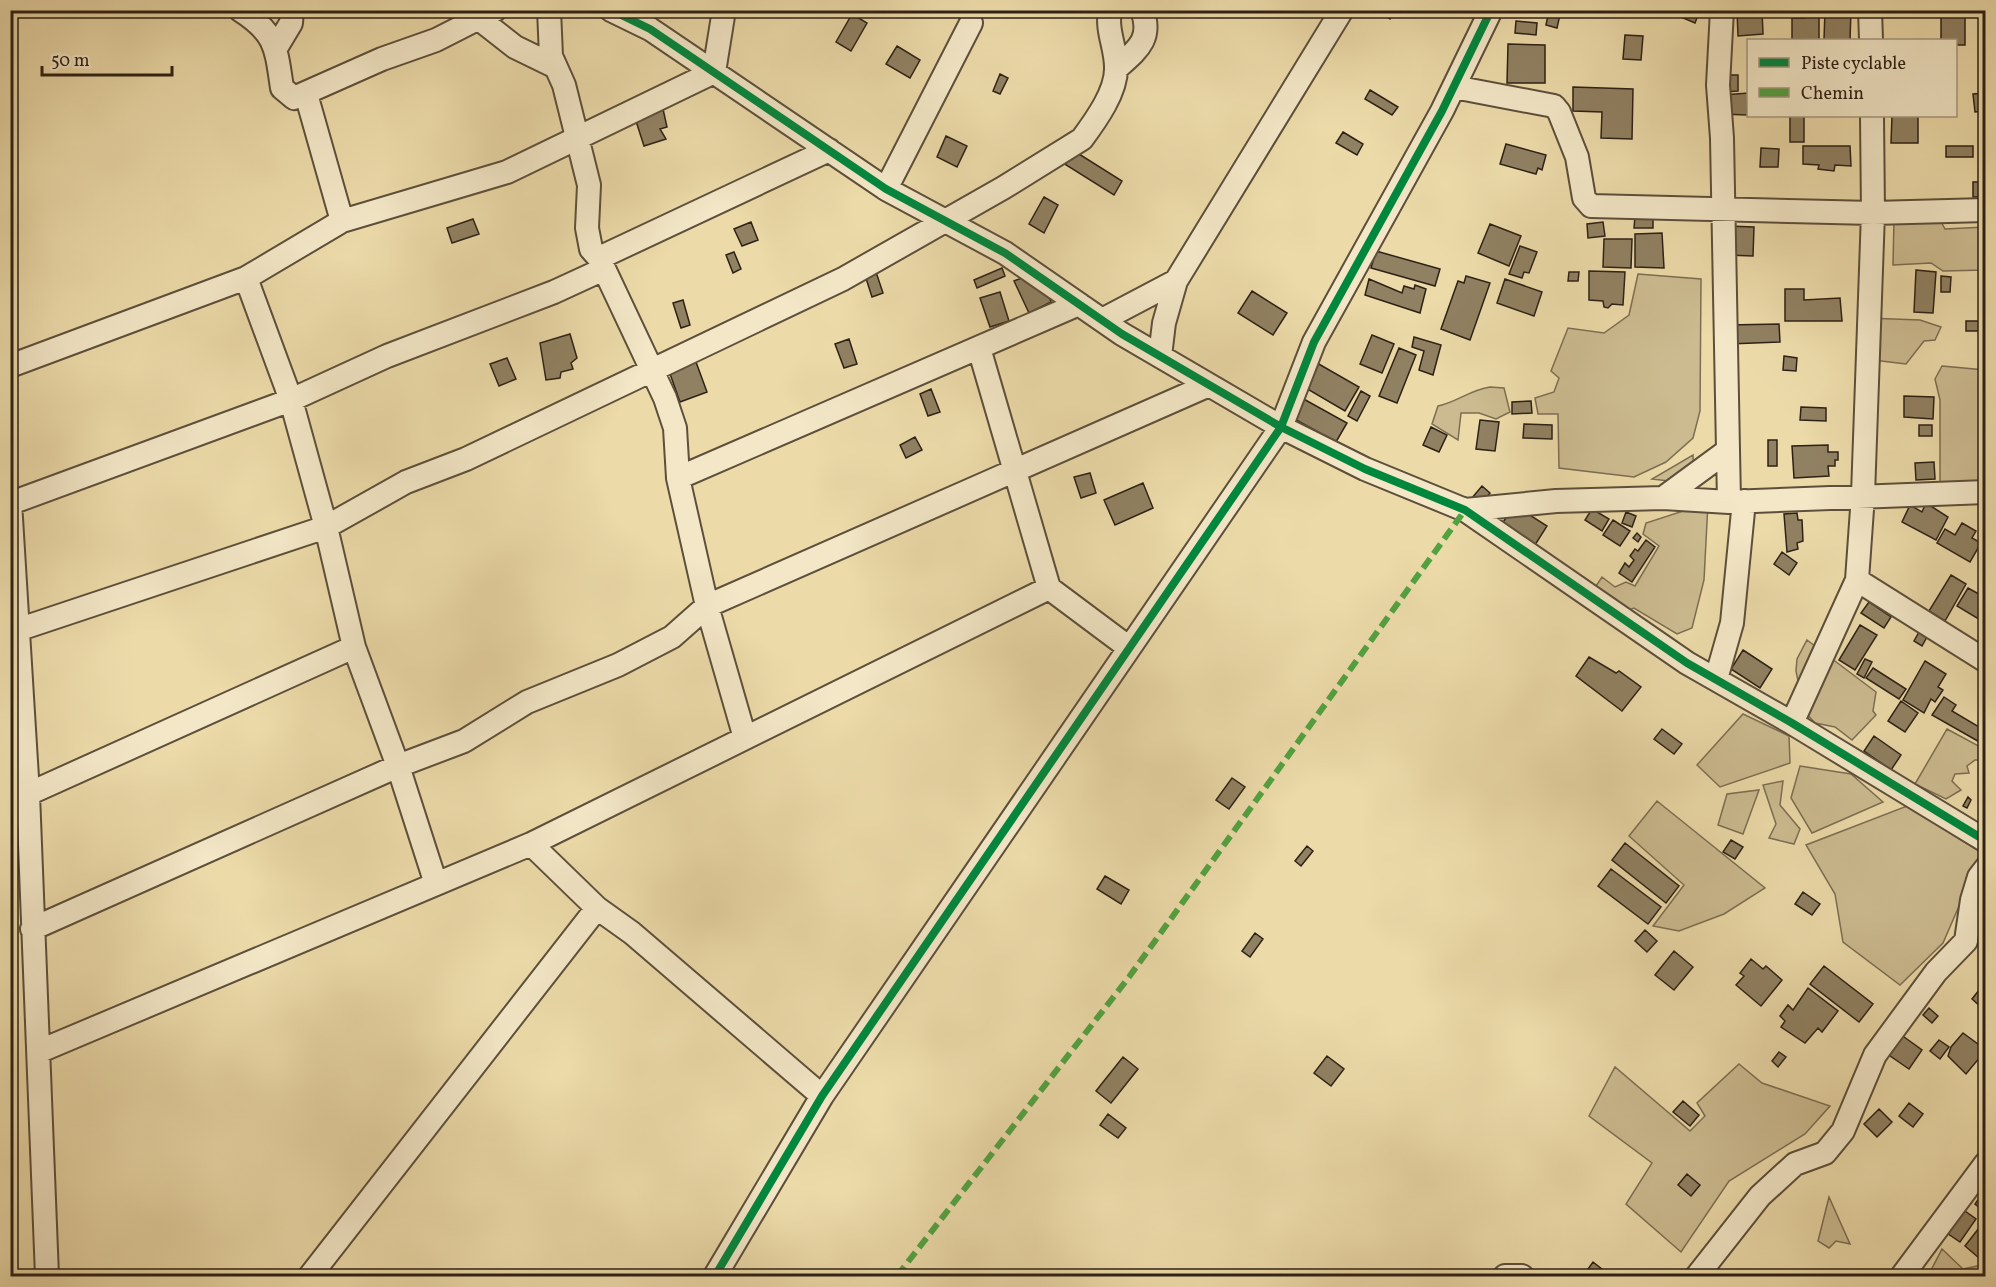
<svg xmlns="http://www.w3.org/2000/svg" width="1996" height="1287" font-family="Vollkorn,serif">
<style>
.green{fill:#ccbb90;stroke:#7c6e53;stroke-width:1.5}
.building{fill:#908162;stroke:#2d2116;stroke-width:1.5}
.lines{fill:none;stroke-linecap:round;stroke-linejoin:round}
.minor-casing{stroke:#5d4f3b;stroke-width:26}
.minor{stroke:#f3e7c7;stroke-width:22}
.quiet{stroke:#52a240;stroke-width:6;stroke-dasharray:12 6;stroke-linecap:butt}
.cycleway-casing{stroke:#f3e7c7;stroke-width:11}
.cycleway{stroke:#00873e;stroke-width:8}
</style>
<rect width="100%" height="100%" fill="#ecdaa9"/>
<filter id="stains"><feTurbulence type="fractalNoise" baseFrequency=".00333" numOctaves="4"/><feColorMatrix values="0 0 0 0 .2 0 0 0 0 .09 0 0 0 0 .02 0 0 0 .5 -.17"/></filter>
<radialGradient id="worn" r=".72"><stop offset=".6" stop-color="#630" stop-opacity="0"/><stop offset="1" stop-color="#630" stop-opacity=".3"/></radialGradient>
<path class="green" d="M1939,218L1945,229L1985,227V270L1943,271L1931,263L1893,265L1894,219Z
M1638,274L1701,279L1700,411L1693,438L1666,462L1634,477L1559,468L1558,414H1538L1535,398L1554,392L1559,378L1551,371L1568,328L1604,333L1629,315Z
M1867,318L1920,320L1941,327L1935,340L1924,341L1906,364L1865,359Z
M1942,366L1985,370V484L1940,483V400L1935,379Z
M1490,387L1504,388L1510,412L1496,419L1479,413H1461L1458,440L1432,424L1438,406C1457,402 1470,390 1490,387Z
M1693,455L1694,484L1652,479Z
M1708,503L1704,580L1692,628L1677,634L1634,608L1629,610L1594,589L1602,577L1615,587L1626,582L1635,586L1659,546L1643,534L1646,523Z
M1807,640L1876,692L1873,711L1876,715L1852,740L1835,727L1815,723L1804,711L1796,671L1797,659Z
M1743,714L1789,736L1790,763L1720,787L1697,765Z
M1947,729L1982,748L1985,746L1986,760H1975L1967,766L1969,773L1955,774L1952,781L1961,790L1946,799L1915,784Z
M1800,766L1851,774L1883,802L1812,833L1791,798Z
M1783,781L1780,805L1800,829L1794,844L1769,838L1776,824L1763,785Z
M1759,790L1743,834L1718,825L1727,794Z
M1657,801L1765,888L1724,914L1679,931L1653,926L1684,885L1629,836Z
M1907,806L1982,853L1943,943L1900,985L1843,942L1835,894L1806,845Z
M1739,1064L1762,1083L1830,1106L1805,1134L1729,1181L1681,1252L1626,1204L1652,1163L1589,1116L1615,1067L1690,1131L1705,1116L1697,1103Z
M1829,1197L1850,1244L1836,1241L1829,1248L1818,1241Z
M1942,1249L1963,1269L1982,1265L1985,1261V1276H1928Z"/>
<path class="building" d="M1377,10H1395L1390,19Z
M1549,10H1561L1557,28L1546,25Z
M1683,10H1700L1695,23L1681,17Z
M1762,10L1763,34L1738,36L1737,11Z
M1825,10H1851L1850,40H1824Z
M1941,10H1965V45H1956V40H1941Z
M1805,13L1819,14V40L1792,39V18H1805Z
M852,14L867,23L851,51L836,42Z
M1516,21L1537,23L1536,35L1515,33Z
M1625,35L1643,36L1641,60L1623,59Z
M1508,44L1545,45V83H1507Z
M897,46L920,60L910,78L886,64Z
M1000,74L1008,78L1000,94L993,91Z
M1721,75H1738V91L1722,92Z
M1573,87L1633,89L1632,139L1601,138L1602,112L1573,111Z
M1370,90L1398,107L1392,115L1365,99Z
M1748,93L1747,115L1721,114L1723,95Z
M1986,93V111L1975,112L1973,94Z
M663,109L667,127L660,129L666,139L644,146L635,118Z
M1790,116H1804V142H1790Z
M1892,116H1918V143H1891Z
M1343,132L1363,144L1357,155L1336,143Z
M946,136L967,146L957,167L937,157Z
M1506,144L1546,155L1542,170L1538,168L1536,174L1500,164Z
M1803,146H1850L1851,166L1835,165L1834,171L1818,169L1819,165L1803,164Z
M1946,146H1973V157H1946Z
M1761,148L1779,149L1778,167H1760Z
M1071,149L1122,181L1114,195L1063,163Z
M1973,182H1986V197H1973Z
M1044,197L1058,205L1044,233L1029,224Z
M1635,217L1653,218V228H1634Z
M473,219L479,234L452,243L447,228Z
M751,222L758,240L742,246L734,229Z
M1603,222L1605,236L1588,238L1587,224Z
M1490,224L1521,236L1509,266L1478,253Z
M1727,226L1754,227L1753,256L1726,255Z
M1662,233L1664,268L1635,267V234Z
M1604,239H1632L1631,268L1603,267Z
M1520,246L1537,252L1529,273L1524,272L1522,278L1509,274Z
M1376,251L1440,269L1435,286L1371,268Z
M734,252L741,269L733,273L726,255Z
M1002,268L1005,276L977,288L974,280Z
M875,269L883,293L872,297L864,272Z
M1916,270L1936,272L1933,313L1914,312Z
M1589,271L1625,272L1623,305L1612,304L1608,308L1604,307L1603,301L1589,300Z
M1569,272H1579L1578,281H1568Z
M1466,276L1490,283L1470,340L1441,329L1458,281L1464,283Z
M1941,276L1951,277L1950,292H1941Z
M1024,277L1046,289L1051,302L1029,313L1014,281Z
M1369,279L1402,293L1404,286L1414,289L1415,285L1426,289L1420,313L1365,295Z
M1505,279L1542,292L1534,316L1497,303Z
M1785,289H1804V300L1840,298L1842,321H1785Z
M1252,291L1287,313L1273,335L1238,313Z
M1000,292L1009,321L990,327L980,298Z
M683,300L690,325L681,328L673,303Z
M1966,321H1986V331H1966Z
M1779,324L1780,342L1729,344L1728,325Z
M570,334L577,358L571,363L573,369L561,372L560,378L546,380L540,343Z
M1372,335L1394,344L1382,373L1360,364Z
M1414,337L1441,345L1433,375L1419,370L1424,351L1412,347Z
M849,339L857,364L844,368L835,344Z
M1399,348L1416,355L1397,403L1379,396Z
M1784,356L1797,358L1796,371L1783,370Z
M507,358L516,379L499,386L490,364Z
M696,362L707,392L680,402L669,371Z
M1317,363L1359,387L1345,411L1304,387Z
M931,389L940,412L928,416L920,394Z
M1361,391L1370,396L1357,421L1348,416Z
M1904,396L1934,397L1933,419L1904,417Z
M1300,397L1347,423L1336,442L1289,416Z
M1531,401L1532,413L1512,414V402Z
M1801,407L1826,408V421L1800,420Z
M1480,420L1499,422L1495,451L1476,449Z
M1524,424L1552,425V439L1523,438Z
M1919,425H1932V436H1919Z
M1431,427L1447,435L1439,452L1423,445Z
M915,437L922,450L906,458L900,445Z
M1768,440H1777V466H1768Z
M1828,445V452H1838V460H1835V466H1828L1829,476L1794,478L1792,446Z
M1934,462L1935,479L1916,480L1915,463Z
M1090,473L1096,493L1081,498L1074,477Z
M1143,483L1153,508L1115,525L1104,500Z
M1482,486L1490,493L1480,505L1471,499Z
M1926,503L1948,517L1936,540L1902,522L1910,505L1922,512Z
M1514,505L1547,526L1535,545L1502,524Z
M1592,509L1609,519L1602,531L1585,520Z
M1626,512L1636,516L1632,527L1622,523Z
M1797,513L1798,520H1802L1803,541L1797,543L1798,549L1787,552L1784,514Z
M1613,520L1630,531L1620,546L1603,535Z
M1962,523L1976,531L1972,538L1981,543L1970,562L1937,543L1945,529L1955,535Z
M1637,533L1641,537L1638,542L1633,538Z
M1646,540L1655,547L1632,582L1619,573L1625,563L1629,567L1634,560L1630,556L1635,549L1638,551Z
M1986,551V573L1979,569Z
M1782,552L1797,563L1789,575L1774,564Z
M1951,575L1966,584L1945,621L1929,611Z
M1968,588L1986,598V615L1982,621L1957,606Z
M1869,602L1891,617L1884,628L1861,613Z
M1860,625L1877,635L1855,670L1839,660Z
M1919,632L1927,637L1922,646L1914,641Z
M1743,650L1772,669L1760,688L1731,669Z
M1589,657L1616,673L1619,671L1641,687L1622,711L1576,676Z
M1865,659L1872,662L1864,678L1857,674Z
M1925,661L1946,674L1938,687L1943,690L1935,702L1931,699L1924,713L1903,700Z
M1873,668L1906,689L1899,699L1866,678Z
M1944,697L1956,705L1952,711L1986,731L1983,744L1932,715Z
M1901,701L1918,713L1905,732L1888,721Z
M1662,729L1682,744L1674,754L1654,739Z
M1874,736L1901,755L1891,770L1864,751Z
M1232,778L1245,787L1229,809L1216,800Z
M1968,797L1971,800L1967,808L1963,806Z
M1731,840L1743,847L1735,859L1723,852Z
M1625,843L1679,886L1666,903L1612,860Z
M1307,846L1313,851L1301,866L1295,861Z
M1611,869L1661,907L1648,924L1598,886Z
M1105,876L1129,890L1121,904L1097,889Z
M1803,892L1820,904L1812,915L1795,904Z
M1645,930L1657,941L1647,952L1635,941Z
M1255,933L1263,939L1250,957L1242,951Z
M1674,951L1693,967L1674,990L1655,975Z
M1751,959L1763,969L1766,966L1782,980L1761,1006L1736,985L1744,976L1740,973Z
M1824,966L1873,1004L1859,1022L1810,984Z
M1808,988L1838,1011L1822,1032L1818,1028L1805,1043L1781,1027L1785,1021L1780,1016L1788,1005L1793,1010Z
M1979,990L1986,996L1980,1006L1972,999Z
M1929,1008L1938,1016L1932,1023L1923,1015Z
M1963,1033L1986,1050L1966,1074L1948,1056L1951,1047Z
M1900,1034L1922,1050L1909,1069L1886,1053Z
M1939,1040L1949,1047L1940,1059L1930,1051Z
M1779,1052L1786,1057L1778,1067L1772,1061Z
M1327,1056L1344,1069L1331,1086L1314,1073Z
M1123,1057L1138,1069L1111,1103L1096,1091Z
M1683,1101L1699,1115L1690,1126L1673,1112Z
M1909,1103L1923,1114L1913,1127L1899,1116Z
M1879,1109L1892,1122L1877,1137L1864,1124Z
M1108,1114L1126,1128L1118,1138L1100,1125Z
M1687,1174L1700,1185L1691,1196L1678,1185Z
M1982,1194L1986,1197V1213L1975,1204Z
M1958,1206L1976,1219L1960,1242L1941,1229Z
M1986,1219V1250L1979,1258L1965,1246Z
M1593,1262L1607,1273L1604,1276H1583Z"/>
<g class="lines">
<defs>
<path id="minor" d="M240,10C276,33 276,47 282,88L294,98L382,59L436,40L495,10
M549,10L551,56L564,85L589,185L587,228L591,249L599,258L665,398L675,428L678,478L707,606L745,738
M611,10L650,29L886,189L1005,253L1122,334L1281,427L1365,469L1465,510L1687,663L1792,723L1986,841
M1722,10L1718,85L1722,138L1729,502
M1870,10L1871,40
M478,18L515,47L554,66
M276,48L291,23L292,10
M1117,68C1137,50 1153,39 1142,10
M1454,87L1554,106L1559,112L1577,157L1584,198L1591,206L1873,213L1986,210
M306,94L342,221
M886,189L971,23
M599,258L829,150
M246,278L291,400L326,527L354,647L398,766L436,884
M1102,320L1176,281
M979,348L1049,588L1128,647
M1160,356L1164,323L1176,281L1342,10
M10,366L246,278L342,221L507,172L714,72L724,10
M678,478L1079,304
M1663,498L1727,451
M10,502L28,794L47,1276
M11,503L291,400L387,356L554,292L604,269
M1465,510L1556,501L1663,498L1729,502L1986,492
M1857,580L1986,661
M20,629L326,527L406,482L466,459L843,279L1003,188L1082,139C1096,120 1117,91 1116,67C1116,47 1106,31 1110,10
M1716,679L1732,623L1744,501
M1792,723L1857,580L1863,495L1873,213L1872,116
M28,794L354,647
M531,844L597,908
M32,929L398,766L464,741L527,702L618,665L672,637L707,606L1209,385
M40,1051L531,844L1049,588
M310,1276L597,908L632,933L822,1096
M715,1276L822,1096L1281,427L1314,342L1442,111L1491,10
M1505,1276H1522
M1697,1276L1760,1196L1795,1164L1825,1153L1843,1131L1875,1055L1936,972L1966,941L1972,900L1979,877L1986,868
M1902,1276L1986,1163"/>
</defs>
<use href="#minor" class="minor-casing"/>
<use href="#minor" class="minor"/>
<path class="quiet" d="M897,1276L1129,977L1465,510"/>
<defs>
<path id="cycleway" d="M611,10L650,29L886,189L1005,253L1122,334L1281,427L1365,469L1465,510L1687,663L1792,723L1986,841
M715,1276L822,1096L1281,427L1314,342L1442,111L1491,10"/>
</defs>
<use href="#cycleway" class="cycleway-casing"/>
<use href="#cycleway" class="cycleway"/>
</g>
<rect width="1996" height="1287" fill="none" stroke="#ecdaa9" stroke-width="36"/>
<rect x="12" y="12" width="1972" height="1263" fill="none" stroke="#2d2116" stroke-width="3"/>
<rect x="18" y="18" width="1960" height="1251" fill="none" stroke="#2d2116" stroke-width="1.5"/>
<rect x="1747" y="39" width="210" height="78" fill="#f3e7c7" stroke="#a49880" stroke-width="1.5"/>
<rect x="1759" y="58" width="30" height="9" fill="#00873e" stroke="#a49880" stroke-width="1.5"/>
<text x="1801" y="69" font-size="18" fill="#2d2116">Piste cyclable</text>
<rect x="1759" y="88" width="30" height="9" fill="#52a240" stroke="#a49880" stroke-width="1.5"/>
<text x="1801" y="99" font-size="18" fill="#2d2116">Chemin</text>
<path d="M42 66v9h130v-9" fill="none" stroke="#2d2116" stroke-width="3"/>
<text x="51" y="66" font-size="18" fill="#2d2116" stroke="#f3e7c7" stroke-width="4.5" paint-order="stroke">50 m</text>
<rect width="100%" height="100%" filter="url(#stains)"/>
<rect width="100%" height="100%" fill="url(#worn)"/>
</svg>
